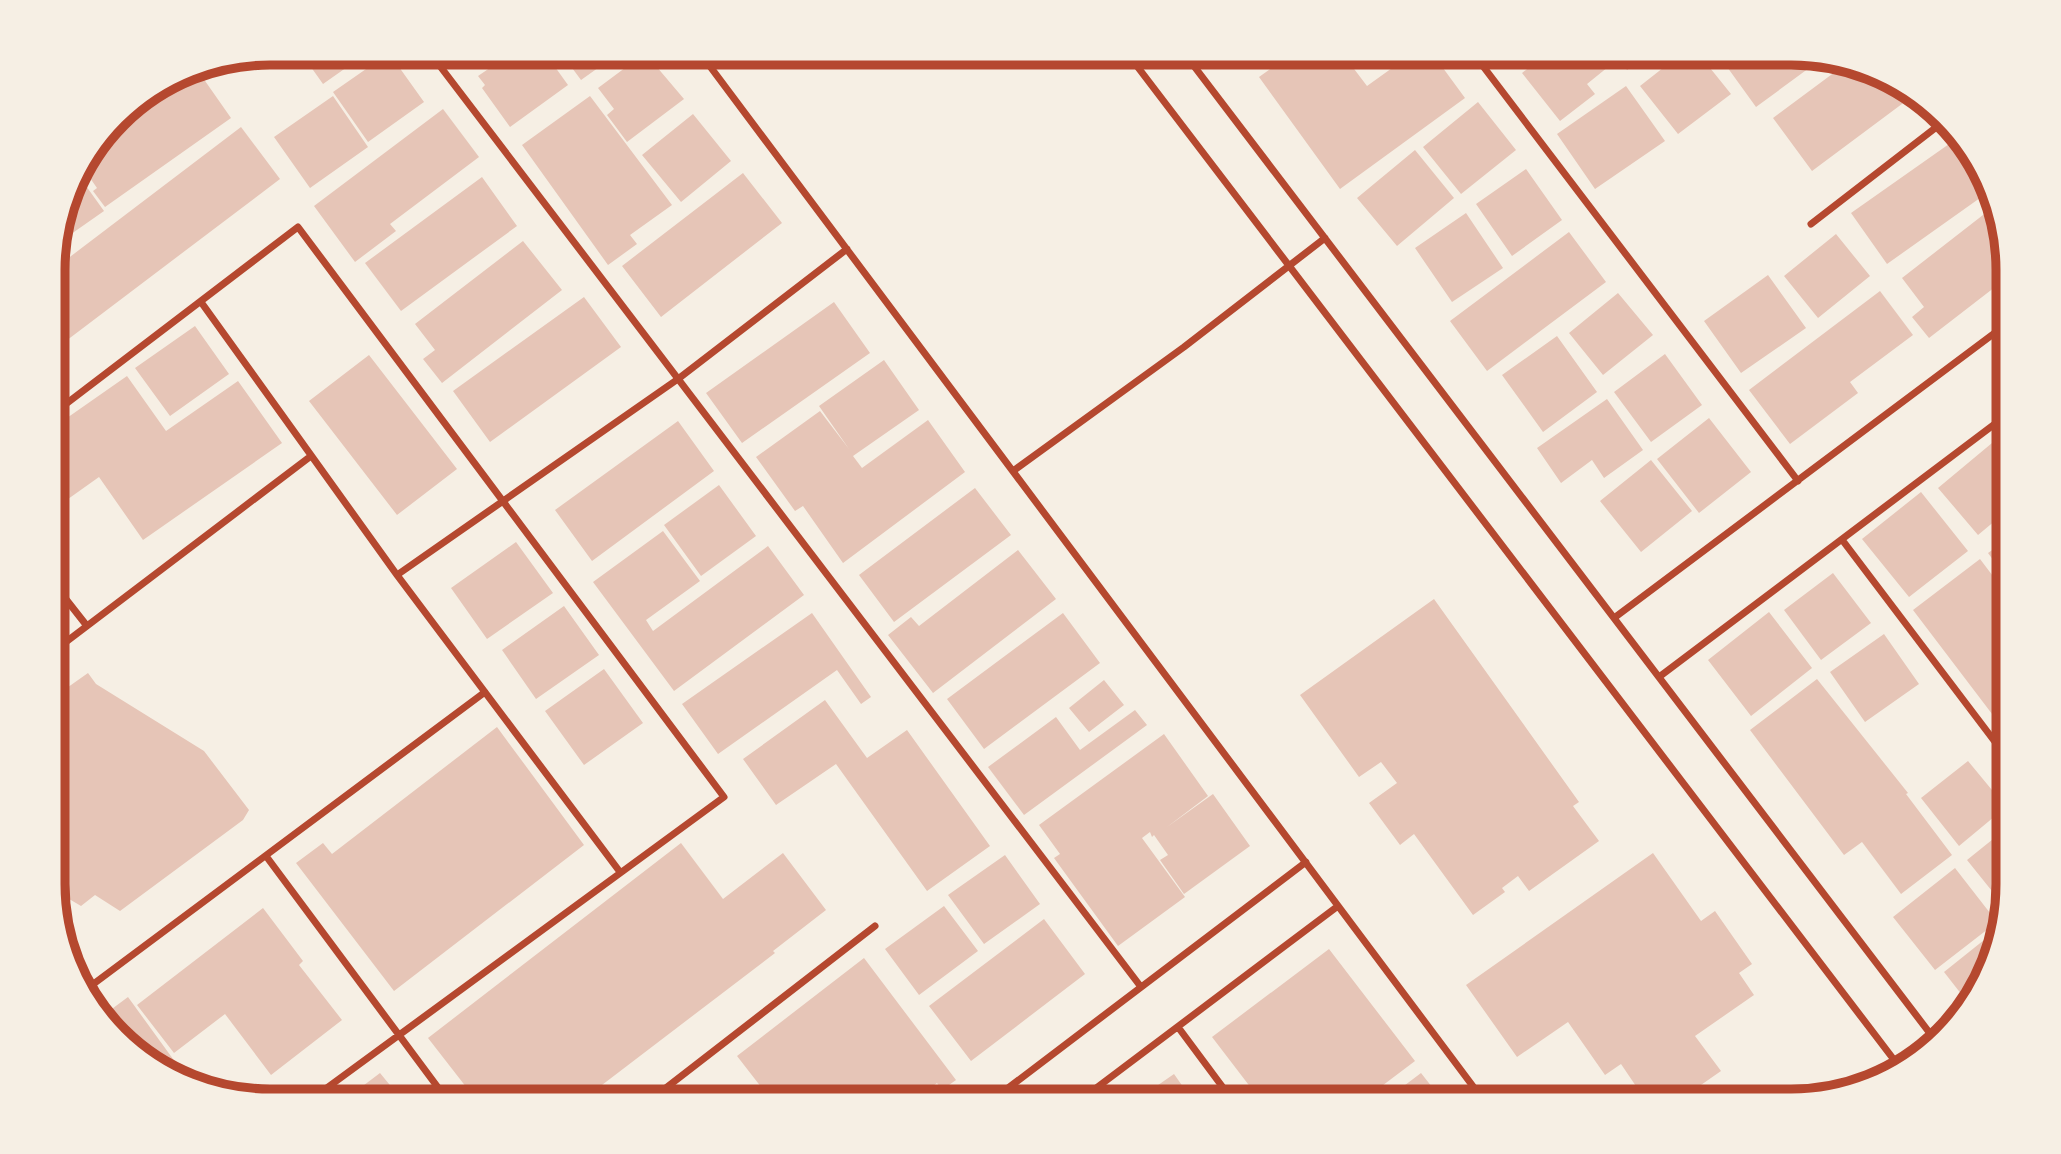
<svg xmlns="http://www.w3.org/2000/svg" width="2061" height="1154" font-family="'IBM Plex Sans',sans-serif">
<style>
.building{fill:#e6c5b7}
.lines{fill:none;stroke-linecap:round;stroke-linejoin:round}
.minor{stroke:#b5482f;stroke-width:7}
.rim{fill:none;stroke:#b5482f;stroke-width:9}
</style>
<rect width="100%" height="100%" fill="#f6efe4"/>
<path class="building" d="M301,53H367L323,84Z
M389,53L424,102L368,142L333,92Z
M465,53H490L475,65Z
M512,53H545L568,85L510,127L482,88L485,85L478,76Z
M561,53H619L581,80Z
M645,53L684,99L627,142L607,115L614,109L598,88Z
M1262,53H1342L1367,86L1413,53H1432L1465,98L1340,189L1259,77L1273,67Z
M1362,53H1392L1374,67Z
M1547,53H1597L1608,67L1587,84L1595,94L1560,121L1522,73Z
M1614,53H1652L1627,70Z
M1682,53H1698L1731,94L1678,134L1640,86Z
M1717,53H1792L1820,60L1756,107Z
M1843,66L1900,81L1914,95L1812,171L1773,118Z
M196,68L231,118L105,207L93,191L97,188L81,165L108,131Z
M1626,86L1665,141L1595,189L1557,134Z
M333,96L368,147L310,188L274,137Z
M590,96L672,205L630,235L637,244L608,265L522,145Z
M1478,102L1516,150L1461,194L1423,147Z
M443,109L479,157L390,224L396,231L355,262L314,206Z
M693,114L731,161L681,202L642,155Z
M241,127L280,179L54,350V269Z
M1959,137L1972,149L1987,193L1887,264L1851,213Z
M1415,150L1454,198L1397,246L1357,198Z
M1526,169L1562,220L1512,256L1476,204Z
M76,172L104,211L54,246V242Z
M743,173L782,223L661,317L622,266Z
M482,177L517,226L401,311L365,263Z
M1992,208L2008,255V277L1929,338L1912,317L1924,307L1902,278Z
M1466,213L1503,268L1452,302L1415,248Z
M1569,232L1606,282L1487,371L1450,321Z
M1836,234L1870,276L1818,318L1784,276Z
M523,241L562,290L442,383L423,359L435,350L415,324Z
M1768,275L1806,328L1741,373L1704,321Z
M1880,291L1913,335L1850,382L1858,393L1790,444L1749,390Z
M1618,293L1653,335L1603,375L1569,333Z
M584,297L621,347L490,442L453,391Z
M834,302L870,353L742,443L706,393Z
M195,326L229,374L170,416L135,368Z
M1557,336L1597,392L1543,432L1502,375Z
M1665,354L1702,405L1651,442L1614,392Z
M369,355L457,469L397,515L309,401Z
M884,360L919,410L853,456L862,468L928,420L965,472L843,563L803,506L795,511L756,457L820,411L849,449L819,406Z
M127,376L166,431L238,381L282,443L143,540L99,477L54,509V427Z
M1607,399L1643,450L1604,478L1592,460L1561,483L1537,448Z
M1709,418L1751,472L1699,513L1657,459Z
M678,421L714,471L592,561L555,510Z
M1992,443L2008,462V510L1978,535L1938,488Z
M1651,460L1692,511L1641,552L1600,501Z
M719,485L756,536L701,576L664,525Z
M975,488L1011,535L894,622L859,575Z
M1921,492L1968,551L1909,597L1862,539Z
M663,531L700,581L646,620L653,631L768,546L804,595L674,691L593,582Z
M2008,539V580L1988,553Z
M516,542L553,593L487,639L451,588Z
M1018,550L1056,599L933,693L888,635L911,617L919,626Z
M1980,559L2008,596V735L1913,610Z
M1833,573L1871,623L1821,660L1784,610Z
M1434,599L1579,802L1573,806L1599,841L1529,891L1518,876L1502,888L1505,892L1473,915L1414,834L1400,845L1369,803L1397,783L1381,762L1359,777L1300,695Z
M564,606L599,655L536,699L502,650Z
M1769,612L1812,668L1751,716L1708,660Z
M812,613L871,697L861,704L837,670L718,754L682,704Z
M1063,613L1100,663L984,749L947,699Z
M1884,634L1919,684L1865,722L1830,672Z
M604,669L643,723L584,765L545,711Z
M88,673L96,684L204,751L249,810L243,820L120,911L95,895L81,906L54,890V697Z
M1817,679L1908,793L1906,794L1952,855L1901,894L1862,842L1844,855L1750,730Z
M1104,680L1124,705L1089,732L1069,708Z
M825,700L867,758L907,730L990,846L927,891L836,764L776,805L743,759Z
M1135,710L1147,725L1024,815L988,767L1056,717L1080,750Z
M497,727L584,845L394,991L296,863L323,843L332,854Z
M1164,734L1208,796L1167,827L1213,794L1250,846L1184,894L1160,860L1168,855L1154,835L1152,837L1150,832L1142,838L1185,897L1118,946L1054,858L1060,854L1039,825Z
M1968,761L2006,807L1959,846L1921,798Z
M2008,827V898L2004,906L1967,860Z
M681,843L723,899L783,853L826,910L773,951L775,953L581,1101H477L428,1038Z
M1653,853L1701,921L1715,911L1752,964L1739,973L1754,995L1695,1036L1721,1071L1678,1101H1646L1621,1064L1605,1075L1568,1022L1517,1057L1466,985Z
M1005,855L1040,904L984,944L948,895Z
M1955,868L1997,922L1935,970L1893,917Z
M944,906L978,951L919,995L885,949Z
M263,908L303,961L299,965L342,1020L271,1075L225,1014L174,1053L137,1005Z
M1044,919L1085,974L971,1061L929,1006Z
M1999,928L1980,993L1969,1004L1944,972Z
M1329,949L1415,1061L1362,1101H1261L1212,1037Z
M864,958L956,1080L942,1090L937,1083L913,1101H772L737,1056Z
M128,997L173,1059L190,1080L161,1073L101,1017Z
M380,1073L403,1101H343Z
M1421,1073L1443,1101H1384Z
M1174,1074L1193,1101H1135Z"/>
<g class="lines">
<path class="minor" d="M430,53L1141,987
M700,53L1484,1101
M1127,53L1901,1069
M1184,53L1935,1040
M1473,53L1798,481
M1811,224L1943,122
M201,302L397,575L620,872
M54,413L298,227L724,797L309,1101
M1013,471L1184,347L1325,238
M1843,541L2008,759
M397,575L678,379L847,249
M54,584L87,626
M1614,618L2008,323
M54,651L311,456
M1659,677L2008,414
M266,856L448,1101
M84,991L485,692
M1178,1027L1233,1101
M649,1101L875,926
M991,1101L1306,862
M1079,1101L1338,906"/>
</g>
<path d="M0 0H2061V1154H0ZM270 65H1791A205 205 0 0 1 1996 270V884A205 205 0 0 1 1791 1089H270A205 205 0 0 1 65 884V270A205 205 0 0 1 270 65Z" fill="#f6efe4" fill-rule="evenodd"/>
<path class="rim" d="M270 65H1791A205 205 0 0 1 1996 270V884A205 205 0 0 1 1791 1089H270A205 205 0 0 1 65 884V270A205 205 0 0 1 270 65Z"/>
</svg>
